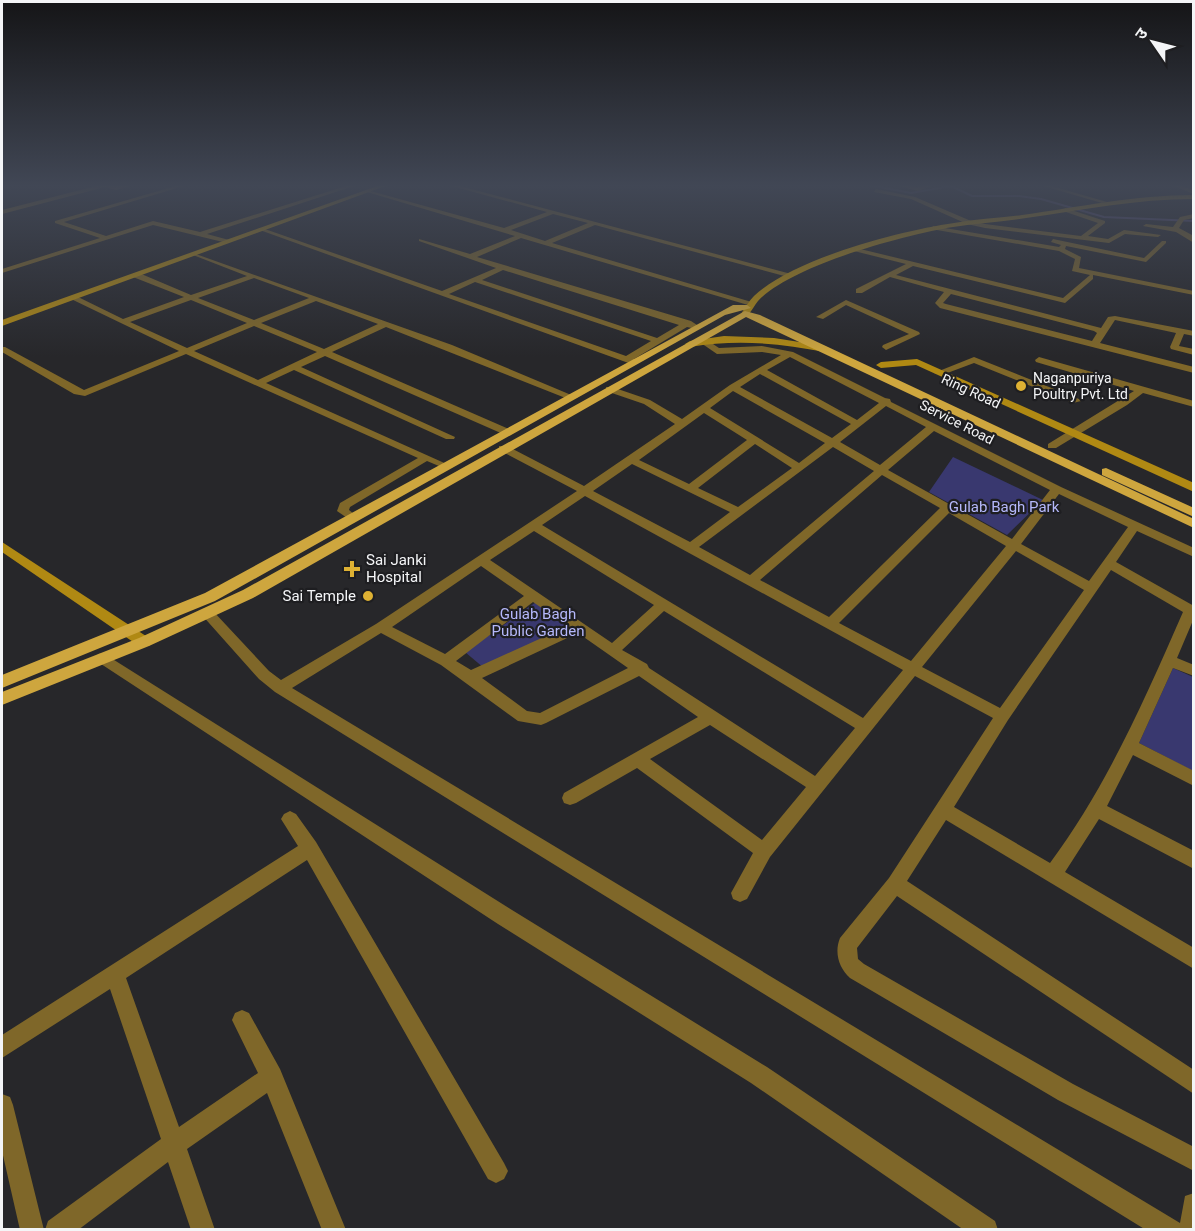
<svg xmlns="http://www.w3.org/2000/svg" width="1195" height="1231" font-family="Roboto,'Noto Sans Devanagari',sans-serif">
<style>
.green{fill:#39386f}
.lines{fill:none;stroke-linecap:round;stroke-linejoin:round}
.stream{stroke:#564d78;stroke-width:2}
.street{fill:#7f6729;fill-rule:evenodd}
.secondary{fill:#b08913;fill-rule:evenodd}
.primary{fill:#cea63e;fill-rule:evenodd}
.poi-dot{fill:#deb133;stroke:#1e1e21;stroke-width:2}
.labels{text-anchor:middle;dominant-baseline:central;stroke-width:4.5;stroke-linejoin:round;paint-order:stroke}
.far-poi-label{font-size:14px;fill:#f4f5f7;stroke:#1e1e21;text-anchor:start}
.far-street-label{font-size:14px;fill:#f4f5f7;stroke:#1e1e21}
.park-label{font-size:15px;fill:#b5b8fb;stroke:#1e1e21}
.poi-label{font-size:15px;fill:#f4f5f7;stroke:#1e1e21;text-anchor:start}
</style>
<rect width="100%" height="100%" fill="#27272a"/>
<path class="green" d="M953,457L1043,500L1007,535L929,492Z
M539,600L572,626L484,668L465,652Z
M1173,668L1193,677V771L1139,743Z"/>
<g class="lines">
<path class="stream" d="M869,185L911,193L951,186L972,196H1019L1041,199L1104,217L1194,221"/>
<path class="street" d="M100,185H134L116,190L105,187L2,214V210Z
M179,185H187L64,222L106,236L153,221L200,232L349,185H357L207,234L229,240L227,243L153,225L2,273V269L100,238L55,223V221Z
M448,185H456L795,275L788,277L595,225L552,243L755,303L748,305L521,238L477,257L691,321L700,327L696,329L687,327L634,359L638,362L634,365L257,229L262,228L442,291L496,268L419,241V239L470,254L515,236L367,192V190L504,228L547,212ZM553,214L588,223L545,241L511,230ZM503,270L679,325L657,338L482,280ZM475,282L651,341L626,356L449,294Z
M895,185L918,187L935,185L918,191Z
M1040,185H1048L1107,202L1102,203Z
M1171,185H1179L1194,190V194Z
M876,189L915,197L971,221L985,224L1081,236L1098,223L1063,211L1065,208L1105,221V223L1088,236L1108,239L1124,230L1161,235L1158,237L1125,234L1109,243L985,228L967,224L911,199L874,192Z
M1194,214V218L1184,220L1179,228L1192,235L1194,243L1176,232L1143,226L1146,224L1173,227L1180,217Z
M933,226L1059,247L1061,245L1051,242L1053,239L1144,258L1162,241H1166V243L1146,262L1066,246L1065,249L1081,257L1079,268L1194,291V295L1093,275V279L1065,303L913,266L896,275L1101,328L1108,317L1115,316L1194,331V336L1184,334L1179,346L1194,349V355L1171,349L1170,347L1176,333L1115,320L1100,343L1194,367V373L940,308L935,303L944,292L890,277L862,293H856V289L906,264L854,251L856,248L1063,298L1090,275L1072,271L1075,259L1059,251L931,229ZM951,294L1094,331L1097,333L1092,341L946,304L943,303Z
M193,253L452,345L576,397L568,399L386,327L332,352L511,430V434H503L325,356L301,367L455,437L454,439H446L294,370L266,383L451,466L446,469L427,461L350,507L349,510L359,518L353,522L337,511L340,503L418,458L186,354L85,396L74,394L2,352V347H5L84,390L179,351L69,298L76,296L123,319L184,297L133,277V273H139L191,295L247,276L193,255ZM254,278L309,298L254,320L198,298ZM191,300L247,323L187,348L130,322ZM316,301L378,324L324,349L261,323ZM254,326L317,352L258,380L194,351Z
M846,300L919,332L920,334L886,350L882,347L883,345L909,334L846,305L823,319L816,317Z
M704,338L719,348L762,346L793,352L885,398L890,399L891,402L1061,487L1194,548V557L1137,531L1116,562L1194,606V618L1177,658L1194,665V676L1173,668L1139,743L1194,771V786L1133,755L1107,806L1194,851V869L1099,819L1065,872L1194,948V969L946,820L907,881L1194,1070V1094L897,896L857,948L858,959L864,964L1073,1084L1194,1147V1171L1058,1100L850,978C839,968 834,953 840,938L889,878L993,718L915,676L770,857L747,899L740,902L733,899L731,893L753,853L637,768L576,803L570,805L564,803L562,798L564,793L698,717L639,676L546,723L541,725L518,721L441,665L381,633L292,688L1180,1223L1185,1196L1194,1193V1230H1146L275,692L259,679L201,614L208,609L213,611L269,671L281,680L376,624L577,491L499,450V446H507L584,486L675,424L644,404L606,391V387H612L650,400L682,419L730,385L781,355L762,352L717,354L701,343L700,341ZM790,357L879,403L857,420L767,370ZM760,374L851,424L832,438L740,387ZM733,391L825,443L799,463L710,408ZM886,406L926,427L880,465L840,442ZM704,413L747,440L689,484L639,460ZM934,431L1050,490L1012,539L888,470ZM755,444L792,468L738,507L698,488ZM833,447L874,471L750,575L699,547ZM632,464L730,512L690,542L593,491ZM882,475L940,508L829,617L760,580ZM1059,494L1128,527L1089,581L1021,544ZM585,496L903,670L863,718L542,525ZM949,513L1006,546L911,661L839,623ZM534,531L654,605L612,643L490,560ZM1016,551L1084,590L1000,708L922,667ZM481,566L524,596L445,654L392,627ZM1111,570L1183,612C1144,701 1107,786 1050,863L954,807L1008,720ZM533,602L568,626L471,670L456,661ZM664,611L855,728L815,776L649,668L647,664L622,650ZM578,633L628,668L540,713L527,711L482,678ZM710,725L806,787L762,840L650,759Z
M974,357L1079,399L1081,401L1073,403L974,363L942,375L934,373Z
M1039,357L1194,401V407L1143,393L1127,405L1056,448H1048V444L1134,391L1036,362L1035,360Z
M103,653L512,910L767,1067L995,1221L998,1230H964L751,1083L498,924L98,662L96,658L98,654Z
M290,811L296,814L316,842L504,1163L508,1171L504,1179L496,1183L488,1179L307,860L126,978L179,1127L258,1073L232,1020L235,1013L242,1010L249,1013L280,1069L346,1230H322L267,1093L187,1149L215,1230H191L168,1162L78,1230H45L48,1221L161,1139L110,989L2,1058V1035L298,846L281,819L284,814Z
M2,1094L10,1097L13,1105L44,1230H20L2,1151Z"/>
<path class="secondary" d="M380,185H388L2,326V320Z
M1194,195V199C1136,199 1082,210 1026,218C1002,222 977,223 953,227C904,235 792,265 758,301C755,305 751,311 748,316L741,314C745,308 749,301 754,296C795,258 899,231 954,223C976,219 999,218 1022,215C1080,207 1134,195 1194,195Z
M724,336L774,338L825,346L830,349L825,352C779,343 736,339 690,347L685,344L690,341Z
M917,359L1194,483V492L916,365L881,368L876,365L881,362Z
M2,542L149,638L152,642L149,646H139L2,552Z"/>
<path class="primary" d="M733,305H747L751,308L725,315L215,601L2,688V675L205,593Z
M745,311L760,315L1194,519V528L746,317L253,598L149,646L2,705V692L139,638L243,590Z
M1106,468L1194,508V517L1102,475V469Z"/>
</g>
<linearGradient id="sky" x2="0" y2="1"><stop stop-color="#151517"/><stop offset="0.52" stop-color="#414755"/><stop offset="1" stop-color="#414755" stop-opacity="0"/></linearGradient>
<rect width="1195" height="357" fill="url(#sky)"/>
<g class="poi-dot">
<circle cx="1021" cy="386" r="6"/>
<path d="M349 560h6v6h6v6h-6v6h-6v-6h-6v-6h6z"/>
<circle cx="368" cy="596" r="6"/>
</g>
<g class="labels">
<g class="far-poi-label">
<text x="1033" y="378">Naganpuriya<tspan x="1033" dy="16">Poultry Pvt. Ltd</tspan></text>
</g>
<g class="far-street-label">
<text transform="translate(971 391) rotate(25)">Ring Road</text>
<text transform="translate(957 422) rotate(27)">Service Road</text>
</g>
<g class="park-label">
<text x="1004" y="507">Gulab Bagh Park</text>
<text x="538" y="614">Gulab Bagh<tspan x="538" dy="17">Public Garden</tspan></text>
</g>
<g class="poi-label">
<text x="366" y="560">Sai Janki<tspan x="366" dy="17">Hospital</tspan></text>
<text x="356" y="596" text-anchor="end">Sai Temple</text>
</g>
</g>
<rect width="1195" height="1231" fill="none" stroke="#f4f5f7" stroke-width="6"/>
<g transform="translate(1153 42) rotate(305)" stroke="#1e1e21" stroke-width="4.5" paint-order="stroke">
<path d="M0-4.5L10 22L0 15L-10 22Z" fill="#f4f5f7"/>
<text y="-9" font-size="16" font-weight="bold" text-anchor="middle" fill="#f4f5f7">उ</text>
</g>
</svg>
